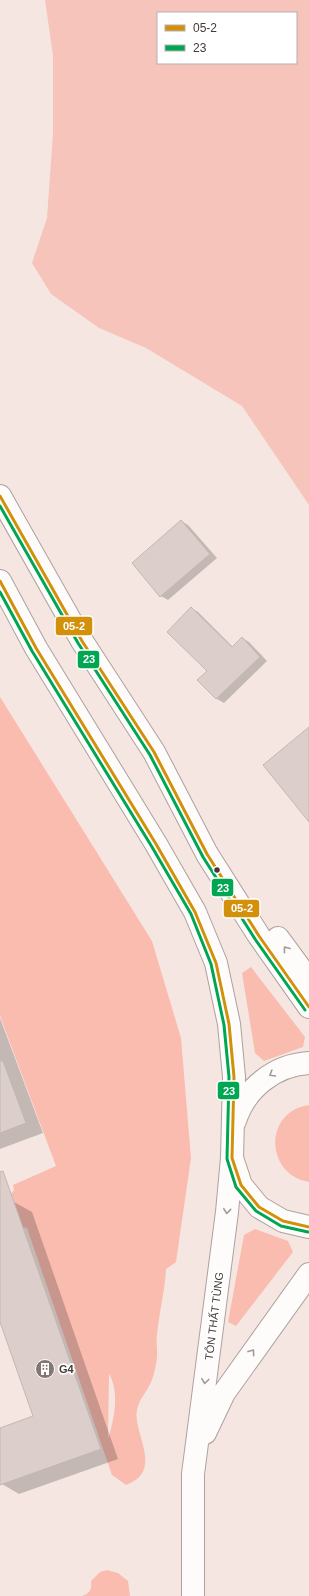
<svg xmlns="http://www.w3.org/2000/svg" width="309" height="1596" font-family="Arial,sans-serif">
<style>
.green{fill:#fabcaf;fill-rule:evenodd}
.water{fill:#f6c4ba;fill-rule:evenodd}
.shadow{fill:#0003}
.building{fill:#dbcecb;stroke:#c3b7b4}
.lines{fill:none;stroke-linecap:round;stroke-linejoin:round}
.secondary-casing{stroke:#aca19e;stroke-width:24}
.primary-casing{stroke:#aca19e;stroke-width:24}
.secondary{stroke:#fefbfb;stroke-width:22}
.primary{stroke:#fefbfb;stroke-width:22}
.bus-1-casing{stroke:#fff;stroke-width:6}
.bus-2-casing{stroke:#fff;stroke-width:6}
.bus-1{stroke:#d3900b;stroke-width:3}
.bus-2{stroke:#00a651;stroke-width:3}
.oneway{stroke:#a29a99}
.bus-dot{fill:#453937;stroke:#fff;stroke-width:1.5}
.labels{text-anchor:middle;dominant-baseline:central;stroke-width:3.5;stroke-linejoin:round;paint-order:stroke}
.street-label{font-size:11px;fill:#453937;stroke:#fff}
.poi-label{font-size:11px;font-weight:bold;fill:#453937;stroke:#fff;text-anchor:start}
.line-badge{stroke:#fff;stroke-width:1.5}
.badge-label{font-size:11px;text-anchor:middle;font-weight:bold;fill:#fff}
</style>
<rect width="100%" height="100%" fill="#f6e6e2"/>
<path class="green" d="M0,697L152,941L181,1038L191,1158L176,1262L166,1269C165,1291 159,1313 157,1335C156,1340 157,1345 157,1350C158,1359 155,1369 153,1377C149,1390 139,1398 137,1410C132,1432 165,1471 126,1485L112,1475L27,1228L16,1226L7,1199L14,1190L13,1185L56,1166L0,1016ZM109,1374C120,1392 114,1420 108,1439Z
M251,967L305,1037L303,1047L264,1061L255,1053L242,973Z
M309,1105V1182C264,1174 264,1111 309,1105Z
M255,1229L288,1241L293,1252L236,1326L228,1322L244,1235Z
M107,1570L118,1573L128,1581L130,1596H82C90,1593 92,1590 91,1581L100,1572Z"/>
<path class="water" d="M45,0H309V505L242,406L146,348L99,328L51,294L32,263L47,218L53,133V56ZM158,13H296V63H158Z"/>
<path class="shadow" d="M181,521L188,525L217,558L168,600L161,596Z
M191,608L198,612L233,647L242,638L249,642L267,661L224,703L217,699L199,680L208,671Z
M0,1018L43,1133L0,1149Z
M14,1202L32,1212L118,1459L19,1494L2,1484L0,1480V1429L35,1417L0,1319V1207Z"/>
<path class="building" d="M181,520L210,554L160,597L132,563Z
M191,607L232,647L242,637L260,657L216,699L197,680L207,671L167,632Z
M309,727V822L263,765Z
M0,1061H3L26,1123L0,1133Z
M3,1171L101,1449L0,1485V1428L33,1416L0,1322V1172Z"/>
<g class="lines">
<defs>
<path id="secondary" d="M205,1433L224,1393L309,1274
M193,1596V1474L227,1212L232,1158"/>
<path id="primary" d="M0,496L82,641L154,752L207,854L259,936L309,1007
M0,581L36,648L156,844L195,912L216,963L229,1024L234,1077L232,1158L241,1185L259,1207L283,1221L309,1227
M278,938L309,980
M235,1121C245,1089 274,1065 309,1063"/>
</defs>
<use href="#secondary" class="secondary-casing"/>
<use href="#primary" class="primary-casing"/>
<use href="#secondary" class="secondary"/>
<use href="#primary" class="primary"/>
<defs>
<path id="bus-1" d="M0,496L82,641L154,752L207,854L259,936L309,1007
M0,581L36,648L156,844L195,912L216,963L229,1024L234,1077L232,1158L241,1185L259,1207L283,1221L309,1227"/>
<path id="bus-2" d="M0,506L78,643L150,755L203,857L255,939L305,1010
M0,592L32,651L152,847L191,914L211,964L224,1025L229,1077L227,1159L236,1187L256,1211L281,1226L308,1232"/>
</defs>
<use href="#bus-1" class="bus-1-casing"/>
<use href="#bus-2" class="bus-2-casing"/>
<use href="#bus-1" class="bus-1"/>
<use href="#bus-2" class="bus-2"/>
</g>
<defs><path id="oneway-chevron" d="M-2-3.5L2.5 0L-2 3.5" fill="none" stroke-width="1.6" stroke-linecap="round" stroke-linejoin="round"/></defs>
<g class="oneway">
<use href="#oneway-chevron" transform="translate(286 949) rotate(-127)"/>
<use href="#oneway-chevron" transform="translate(272 1074) rotate(149)"/>
<use href="#oneway-chevron" transform="translate(227 1211) rotate(96)"/>
<use href="#oneway-chevron" transform="translate(252 1352) rotate(-54)"/>
<use href="#oneway-chevron" transform="translate(205 1381) rotate(97)"/>
</g>
<defs>
<symbol id="building-disc" viewBox="-11 -11 22 22"><circle r="9.5" fill="#837673" stroke="#fff"/><path d="M-4-6H4V6H1V3H-1V6H-4ZM-2.5-4.3h1.7v1.8h-1.7ZM.8-4.3h1.7v1.8H.8ZM-2.5-1h1.7V.8h-1.7ZM.8-1h1.7V.8H.8Z" fill="#fff"/></symbol>
</defs>
<g fill-rule="evenodd">
<use href="#building-disc" x="34" y="1358" width="22" height="22"/>
</g>
<circle class="bus-dot" cx="217" cy="870" r="3.5"/>
<g class="labels">
<g class="street-label">
<text transform="translate(214 1316) rotate(-83)">TÔN THẤT TÙNG</text>
</g>
<g class="poi-label">
<text x="59" y="1369">G4</text>
</g>
</g>
<g class="line-badge">
<rect x="55" y="616" width="38" height="20" rx="4" fill="#d3900b"/>
<rect x="77" y="650" width="23" height="19" rx="4" fill="#00a651"/>
<rect x="211" y="878" width="23" height="19" rx="4" fill="#00a651"/>
<rect x="223" y="899" width="37" height="19" rx="4" fill="#d3900b"/>
<rect x="217" y="1081" width="23" height="19" rx="4" fill="#00a651"/>
</g>
<g class="badge-label">
<text x="74" y="630">05-2</text>
<text x="89" y="663">23</text>
<text x="223" y="892">23</text>
<text x="242" y="912">05-2</text>
<text x="229" y="1095">23</text>
</g>
<rect x="157" y="12" width="140" height="52" fill="#ffffff" stroke="#b5b0af"/>
<rect x="165" y="25" width="20" height="6" fill="#d3900b" stroke="#b5b0af"/>
<text x="193" y="32" font-size="12" fill="#453937">05-2</text>
<rect x="165" y="45" width="20" height="6" fill="#00a651" stroke="#b5b0af"/>
<text x="193" y="52" font-size="12" fill="#453937">23</text>
</svg>
